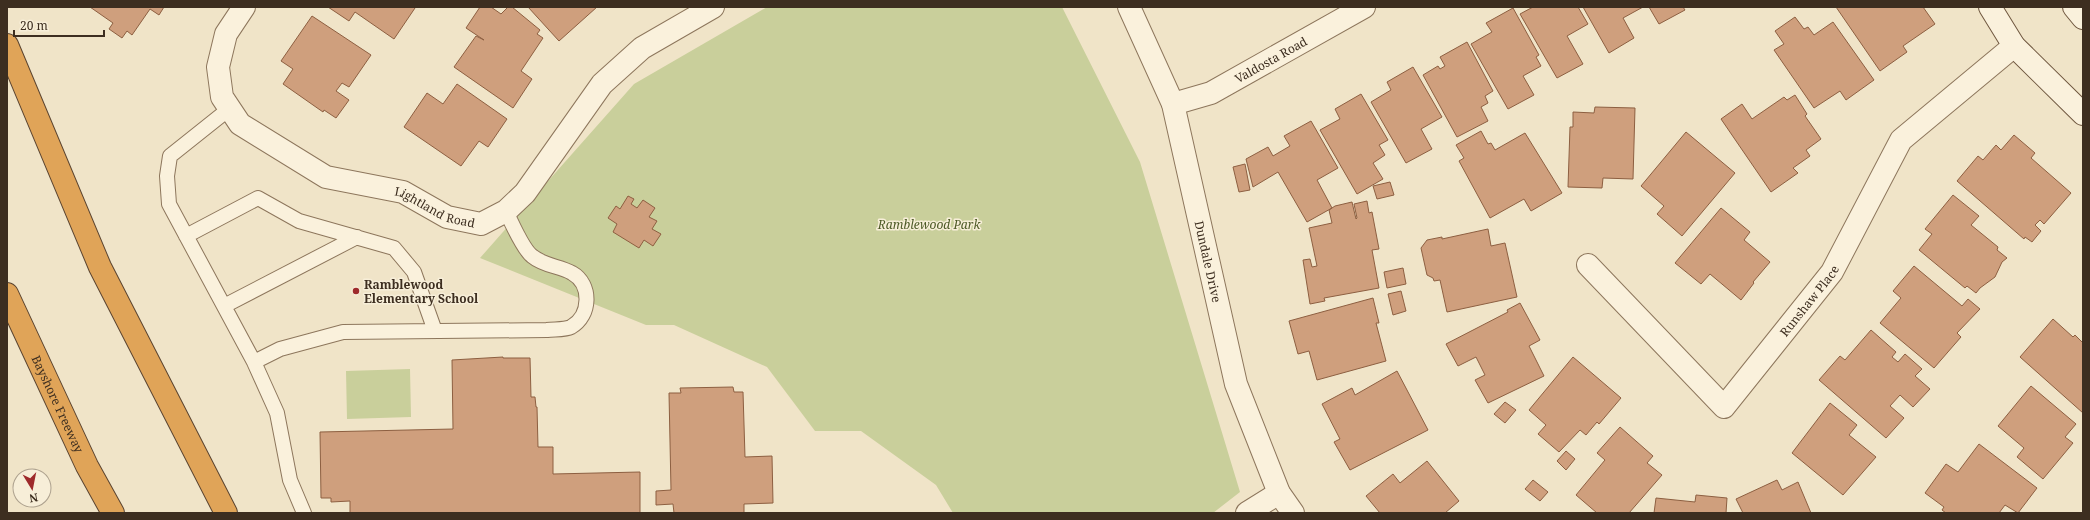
<svg xmlns="http://www.w3.org/2000/svg" width="2090" height="520" font-family="'Noto Serif',serif">
<style>
.green{fill:#c9cf9b}
.building{fill:#cf9f7d;stroke:#8d5f41}
.lines{fill:none;stroke-linecap:round;stroke-linejoin:round}
.service-casing{stroke:#8d765c;stroke-width:16}
.minor-casing{stroke:#8d765c;stroke-width:24}
.secondary-casing{stroke:#6f573f;stroke-width:24}
.motorway-casing{stroke:#5b4430;stroke-width:24}
.service{stroke:#faf1dc;stroke-width:14}
.minor{stroke:#faf1dc;stroke-width:22}
.secondary{stroke:#faf1dc;stroke-width:22}
.motorway{stroke:#e0a458;stroke-width:22}
.poi-dot{fill:#9e2a2b;stroke:#f7eed8;stroke-width:1.5}
.labels{text-anchor:middle;dominant-baseline:central;stroke-width:3;stroke-linejoin:round;paint-order:stroke}
.street-label{font-size:12px;fill:#3d2e20;stroke:#f7eed8}
.park-label{font-size:12px;font-style:italic;fill:#4d5a26;stroke:#f7eed8}
.poi-label{font-size:12px;font-weight:bold;fill:#3d2e20;stroke:#f7eed8;text-anchor:start}
</style>
<rect width="100%" height="100%" fill="#f0e4c8"/>
<path class="green" d="M767,7H1062L1140,162L1240,492L1213,513H953L936,485L861,431H815L767,367L674,325H646L480,258L634,84Z
M410,369L411,417L347,419L346,371Z"/>
<path class="building" d="M90,7H164L159,15L150,9L132,35L127,31L122,38L109,29L113,23Z
M328,7H413L415,8L394,39L355,12L349,21Z
M480,7H491L501,14L508,7H512L540,30L537,34L543,38L521,71L532,79L513,108L454,67L476,36L484,40L466,28Z
M528,7H597L559,41Z
M1533,7H1578L1588,24L1567,36L1583,64L1557,78L1520,14Z
M1583,7H1643L1623,18L1634,38L1609,53Z
M1649,7H1683L1685,10L1659,24Z
M1836,7H1923L1935,24L1903,46L1907,52L1880,71Z
M1513,8L1539,55L1536,57L1541,66L1523,76L1534,95L1508,109L1471,44L1492,32L1486,23Z
M312,16L371,55L349,87L342,83L336,91L349,100L336,118L324,110L323,112L283,84L293,69L281,61Z
M1795,17L1804,29L1808,27L1814,35L1833,22L1874,80L1846,100L1840,91L1814,108L1774,50L1784,44L1775,31Z
M1467,42L1493,91L1485,96L1488,103L1481,107L1488,121L1457,137L1423,75L1438,66L1440,69L1445,66L1440,57Z
M1413,67L1442,117L1421,129L1432,149L1406,163L1371,102L1391,90L1387,82Z
M457,84L507,119L488,147L479,141L461,166L404,127L427,93L443,104Z
M1361,94L1388,140L1379,145L1385,155L1373,163L1383,179L1357,194L1320,130L1340,119L1335,109Z
M1795,95L1807,114L1805,116L1821,139L1806,150L1810,156L1793,168L1798,173L1771,192L1721,119L1742,104L1752,119L1784,97L1787,100Z
M1595,107L1635,108L1633,179L1603,178L1602,188L1568,187L1570,127H1573V112L1594,113Z
M1311,121L1338,168L1317,180L1332,208L1307,222L1278,172L1253,187L1246,159L1268,147L1273,156L1290,146L1284,136Z
M1481,131L1488,144L1491,143L1495,150L1525,133L1562,193L1531,211L1524,199L1490,218L1459,161L1464,158L1456,145Z
M1686,132L1735,173L1682,236L1657,214L1664,206L1641,186Z
M2014,135L2035,153L2031,158L2071,193L2044,224L2040,220L2035,225L2041,231L2032,242L2025,237L2024,239L1957,181L1978,156L1983,160L1996,145L2001,150Z
M1245,164L1250,190L1239,192L1233,167Z
M1390,182L1394,195L1377,199L1373,186Z
M1953,195L1979,216L1971,225L1998,247L1997,250L2007,258L2002,262L1995,277L1980,288L1976,293L1967,286L1965,288L1919,250L1932,234L1925,229Z
M628,196L634,199L631,204L637,208L643,200L655,208L649,217L657,221L652,229L661,234L653,246L644,240L639,248L613,232L617,224L608,218L616,206L620,209Z
M1367,201L1369,213L1372,212L1379,249L1372,250L1379,288L1324,298L1325,301L1310,304L1303,260L1310,259L1312,267L1317,266L1309,228L1332,223L1329,210L1335,206L1352,202L1356,219L1357,218L1354,204Z
M1721,208L1750,232L1744,240L1770,262L1753,282L1754,283L1741,300L1710,274L1701,284L1675,263Z
M1488,229L1491,246L1505,243L1517,297L1447,312L1440,280L1434,281L1433,278L1427,275L1421,248L1427,240L1442,237V239Z
M1914,266L1962,306L1968,299L1980,309L1957,333L1961,337L1934,368L1880,323L1901,298L1893,291Z
M1403,268L1406,284L1387,288L1384,272Z
M1401,291L1406,311L1393,315L1388,294Z
M1373,298L1379,323H1376L1386,361L1317,380L1309,351L1298,354L1289,321Z
M1520,303L1540,340L1529,346L1544,376L1488,403L1475,380L1485,375L1476,357L1458,366L1446,344L1508,312L1507,310Z
M2053,319L2073,337L2075,335L2083,343V413L2020,357Z
M1871,330L1896,352L1892,357L1898,362L1905,354L1922,369L1915,376L1930,389L1913,407L1900,395L1890,406L1904,418L1886,438L1819,380L1840,356L1845,360Z
M503,357V358H530L531,397H535L536,407H537L538,447H553V474L640,472V513H350V501L331,502V498H321L320,432L453,429L452,360Z
M1573,357L1621,398L1599,424L1597,422L1586,435L1580,430L1559,452L1538,434L1546,425L1529,410Z
M1397,371L1428,430L1350,470L1334,442L1340,439L1322,404L1352,388L1355,395Z
M2031,386L2076,424L2065,437L2073,443L2043,479L2017,457L2024,448L1998,426Z
M733,387L734,392H743L745,457L772,456L773,503L744,504V513H674L673,504L656,505V491L671,490L669,393H681L680,388Z
M1505,402L1516,410L1505,423L1494,414Z
M1830,403L1857,425L1849,435L1876,457L1843,495L1792,453Z
M1620,427L1653,456L1647,463L1662,475L1629,513H1597L1576,495L1605,460L1597,453Z
M1979,444L2037,488L2018,513L2005,505L1999,513H1946L1942,510L1944,507L1925,493L1946,464L1958,472Z
M1566,451L1575,459L1566,470L1557,461Z
M1427,461L1459,501L1445,513H1380L1366,496L1393,474L1400,483Z
M1533,480L1548,492L1540,501L1525,489Z
M1777,480L1782,490L1798,482L1811,513H1743L1736,499Z
M1696,495L1727,498L1726,513H1654L1656,498L1695,502Z"/>
<g class="lines">
<defs>
<path id="service" d="M229,109L170,156L167,176L169,204L254,362L280,349L343,332L547,330C554,329 565,330 571,327C591,316 592,284 572,273C560,266 544,266 532,256C524,250 511,222 506,211
M186,236L258,198L299,221L394,248L414,272L435,331
M224,306L357,237
M254,362L277,413L290,480L304,513"/>
<g id="minor">
<path id="s1" d="M244,7L226,34L218,67L222,97L240,124L326,177L403,192L447,217L481,224L506,211L525,193L602,84L642,48L713,7"/>
<path id="s2" d="M1129,7L1173,104L1236,384L1279,493L1293,513"/>
<path id="s3" d="M1173,104L1211,93L1364,7"/>
<path id="s4" d="M1588,265L1724,407L1832,272L1901,140L2014,46"/>
<path d="M1247,513L1279,493"/>
</g>
<path id="secondary" d="M1990,7L2014,46L2083,114
M2074,7L2083,18"/>
<g id="motorway">
<path d="M7,45L100,267L226,513"/>
<path id="s5" d="M7,294L87,466L113,513"/>
</g>
</defs>
<use href="#service" class="service-casing"/>
<use href="#minor" class="minor-casing"/>
<use href="#secondary" class="secondary-casing"/>
<use href="#motorway" class="motorway-casing"/>
<use href="#service" class="service"/>
<use href="#minor" class="minor"/>
<use href="#secondary" class="secondary"/>
<use href="#motorway" class="motorway"/>
</g>
<circle class="poi-dot" cx="356" cy="291" r="4"/>
<g class="labels">
<g class="street-label">
<text stroke="none"><textPath href="#s3" startOffset="108">Valdosta Road</textPath></text>
<text stroke="none"><textPath href="#s1" startOffset="344">Lightland Road</textPath></text>
<text stroke="none"><textPath href="#s2" startOffset="268">Dundale Drive</textPath></text>
<text stroke="none"><textPath href="#s4" startOffset="333">Runshaw Place</textPath></text>
<text stroke="none"><textPath href="#s5" startOffset="121">Bayshore Freeway</textPath></text>
</g>
<g class="park-label">
<text x="929" y="224">Ramblewood Park</text>
</g>
<g class="poi-label">
<text x="364" y="284">Ramblewood<tspan x="364" dy="14">Elementary School</tspan></text>
</g>
</g>
<rect width="2090" height="520" fill="none" stroke="#3d2e20" stroke-width="16"/>
<g transform="translate(32 488) rotate(170)"><circle r="19" fill="#f7eed8" stroke="#ada18e"/>
<path d="M0-3L7 15L0 10L-7 15Z" fill="#9e2a2b"/>
<text y="-6" font-size="11" font-weight="bold" text-anchor="middle" fill="#3d2e20">N</text>
</g>
<path d="M14 30v6h90v-6" fill="none" stroke="#3d2e20" stroke-width="2"/>
<text x="20" y="30" font-size="12" fill="#3d2e20" stroke="#f7eed8" stroke-width="3" paint-order="stroke">20 m</text>
</svg>
